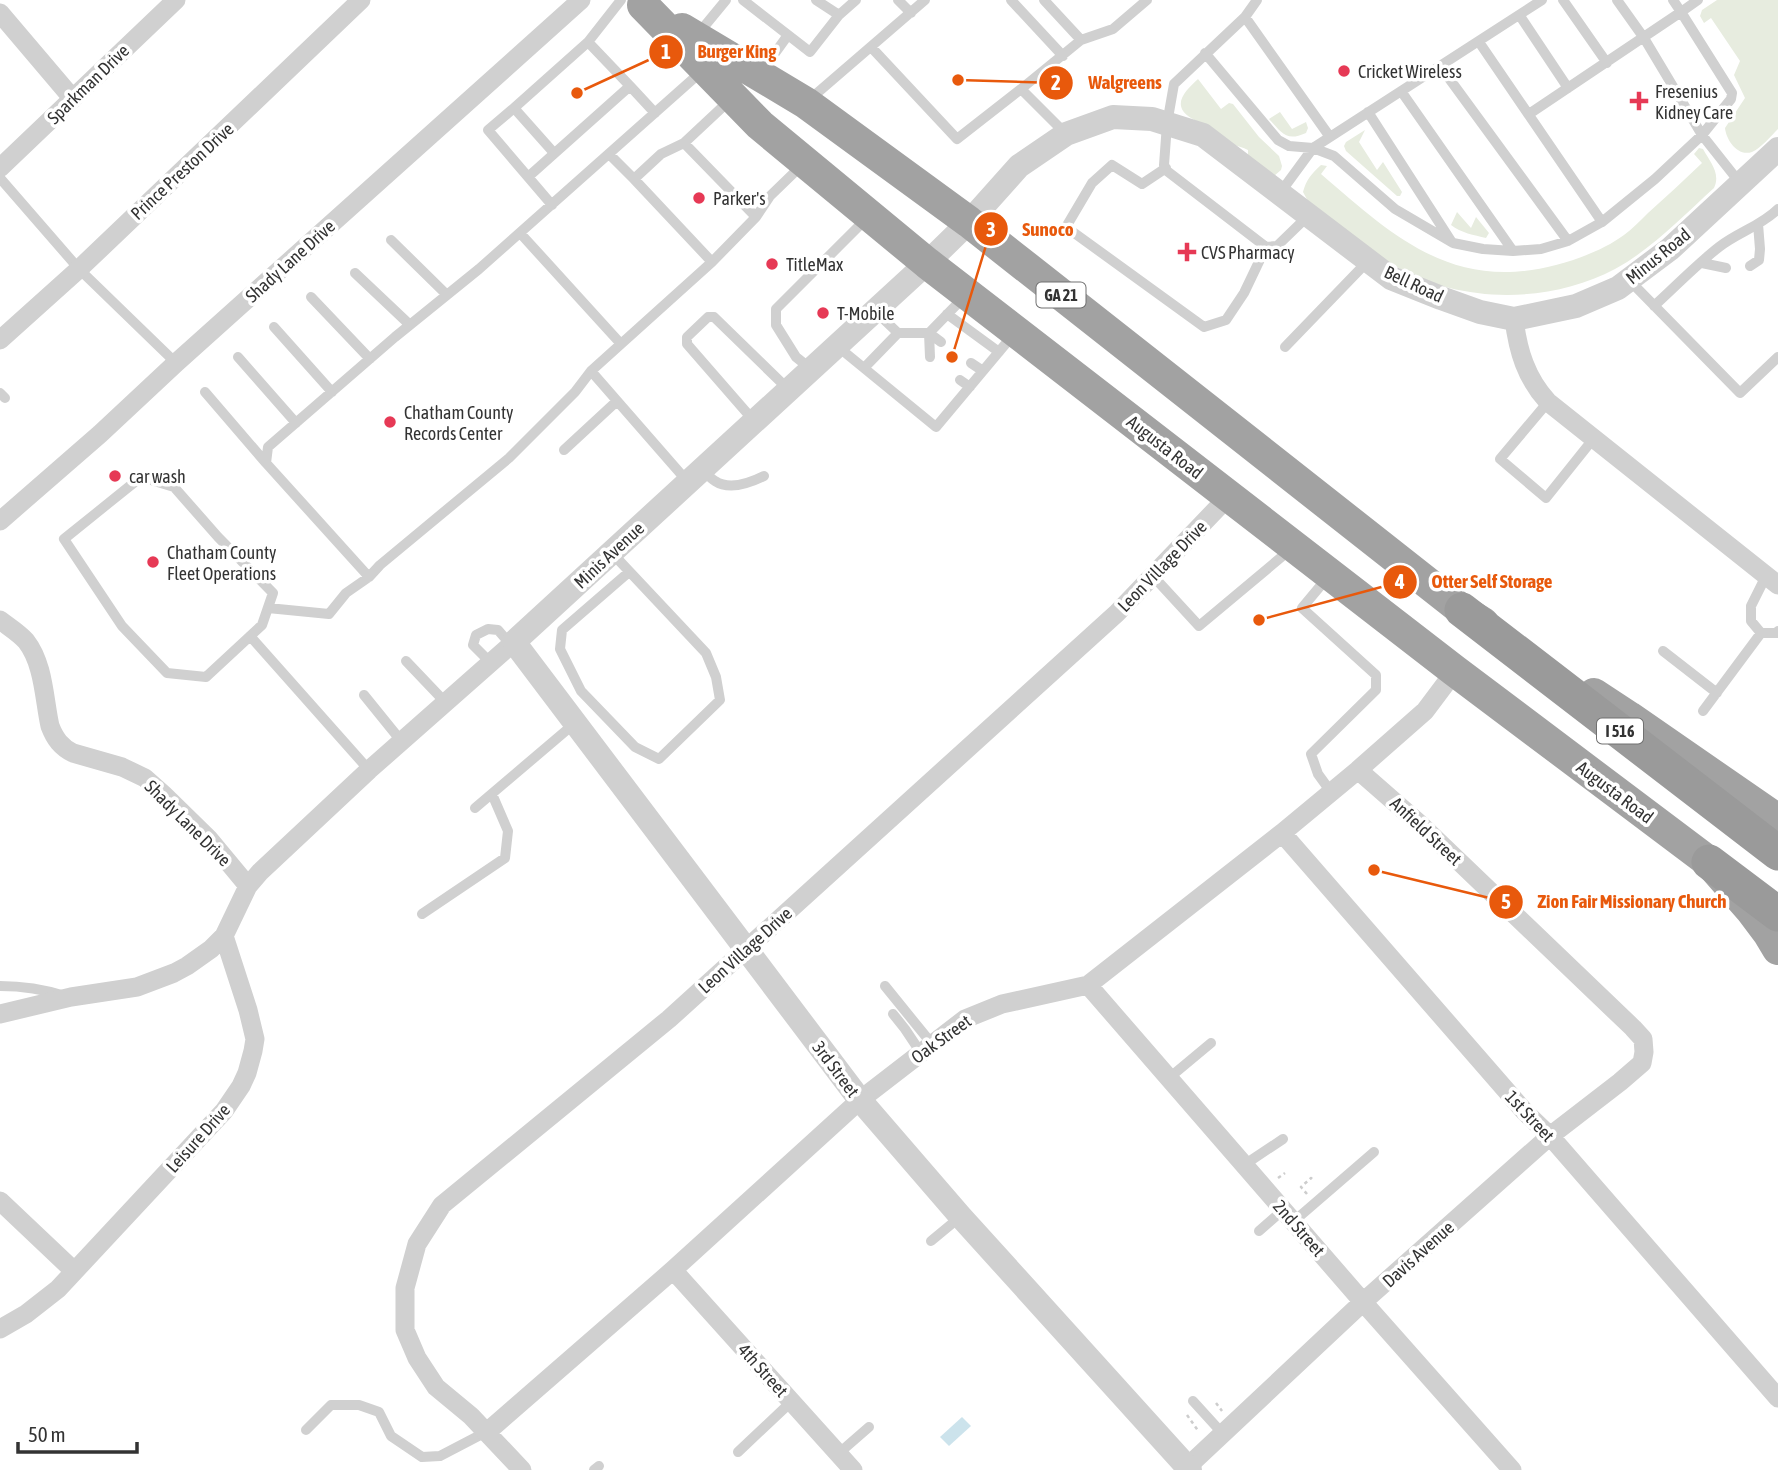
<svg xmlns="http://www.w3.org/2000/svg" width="1778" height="1470" font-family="'Asap Condensed',sans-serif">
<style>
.green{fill:#e7ecdf}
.water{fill:#cce3ec}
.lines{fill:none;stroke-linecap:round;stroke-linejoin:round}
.path{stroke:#cdcdcd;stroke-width:2.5;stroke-dasharray:3.5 3.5;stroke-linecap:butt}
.service{stroke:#d0d0d0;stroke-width:10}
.minor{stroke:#d0d0d0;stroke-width:19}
.tertiary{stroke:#d0d0d0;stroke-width:24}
.trunk{stroke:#a2a2a2;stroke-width:32}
.motorway{stroke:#9a9a9a;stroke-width:35}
.poi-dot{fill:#e63955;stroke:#fff;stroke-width:2.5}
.labels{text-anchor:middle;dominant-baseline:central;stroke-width:7;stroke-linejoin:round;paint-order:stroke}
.shield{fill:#fff;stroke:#707070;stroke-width:2}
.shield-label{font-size:16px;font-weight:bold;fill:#333}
.poi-label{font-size:18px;fill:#333;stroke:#fff;text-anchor:start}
.street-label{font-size:18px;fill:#333;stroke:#fff}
.leader{fill:none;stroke:#e8590c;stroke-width:2.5}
.callout-dot{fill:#e8590c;stroke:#fff;stroke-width:2.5}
.mark-label{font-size:21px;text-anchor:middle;font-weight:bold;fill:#fff}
.callout-label{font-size:19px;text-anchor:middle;font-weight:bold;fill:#e8590c;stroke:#fff;stroke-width:7;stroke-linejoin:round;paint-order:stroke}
</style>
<rect width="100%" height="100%" fill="#fff"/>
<path class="green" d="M1717,0H1778V129C1771,136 1761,148 1752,152C1737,157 1726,139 1725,128L1745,98L1734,75L1740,61L1711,18L1704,23L1700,16L1702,10Z
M1198,79L1221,109L1229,103L1233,104L1259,137L1279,156L1282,166L1281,170L1274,176L1248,156V150C1243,147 1238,147 1233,144C1225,139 1219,132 1211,128C1205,124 1197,122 1191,118C1170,105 1186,90 1198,79Z
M1280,112L1292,129L1306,122L1308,128L1306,133C1286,142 1282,133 1269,119Z
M1365,130L1359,142L1377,170L1383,162L1402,192L1400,196H1397L1346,151L1344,146L1346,142Z
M1699,148L1703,149C1710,162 1721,173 1714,188C1683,216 1652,249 1615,269C1549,304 1460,304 1395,266C1384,260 1374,251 1364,244C1346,231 1327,217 1309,203L1303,192C1306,180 1312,173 1321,165L1327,166L1321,174C1394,237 1453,292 1556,265C1579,259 1605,249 1624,235C1632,229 1640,221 1648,213C1666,197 1684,180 1702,163L1694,154Z
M1457,212L1471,228L1476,217L1489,233L1486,238C1474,235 1461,233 1451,225Z"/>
<path class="water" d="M962,1417L971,1426L949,1446L940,1437Z"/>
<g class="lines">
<path class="path" d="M1278,1178L1285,1173
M1307,1194L1301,1187L1311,1178L1312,1179
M1216,1403L1222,1411
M1187,1415L1199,1432"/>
<path class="service" d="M743,0L810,52L839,15L816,0
M898,0L911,13
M1011,0L1063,56
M1044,0L1081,40
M1257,0L1245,17L1174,84L1167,124L1164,165L1167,171L1266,247L1277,246L1309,215
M1563,0L1607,63
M1617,0L1644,38L1702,135L1740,183
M839,15L856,0
M1520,16L1568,88
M1245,17L1330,137
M698,34L726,0
M588,42L621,0
M1479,42L1602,222
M871,47L957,139L1021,89
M1205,53L1278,140L1289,146L1313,148L1542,0
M1440,66L1568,241
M702,71L479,269L395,337L268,447L266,463L369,577L380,565L509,458L575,392L591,371L712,262
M762,71L788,35
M630,86L655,113
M1401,91L1513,251
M730,100L684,143L661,154L634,179L712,262L756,217L770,196L801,166
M809,100L925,0
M514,108L488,130L552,205
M1368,112L1451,241
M1529,114L1681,12L1673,0
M1066,134L1021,89L1081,40L1113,29L1147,0
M684,143L756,217
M609,154L634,179
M1166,168L1142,184L1112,165L1092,183L1066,227L1204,327L1226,320L1244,293L1266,247
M528,177L630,86L588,42L514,108L554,153
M0,178L79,269L176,363
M1280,193L1313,148L1334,156L1395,209L1453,243L1483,249L1513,251L1541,249L1568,241L1602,222L1655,179L1702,135L1731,99L1732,93L1681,12L1698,0
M520,233L621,344
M391,240L447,295
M1702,263L1726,268
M1750,266L1759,260L1760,249L1758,224
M355,273L410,325
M1630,281L1740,393L1778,357
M311,297L370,359
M1654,306C1676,286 1696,265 1719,247C1738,232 1761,226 1778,209
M875,311L898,333H929L965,296
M947,314L999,352
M274,327L332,392
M929,333L930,357
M929,333L941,342
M837,346L936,427L1013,335
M1285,347L1368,261
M238,357L296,423
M971,363L983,371
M864,368L898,333
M811,369L796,357L776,325V309L866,219
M591,371L687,481
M960,380L970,387
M205,392L266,463
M0,393L5,398
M1548,402L1500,459L1546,498L1594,438
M754,421L687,344V337L708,317H714L788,389
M564,450L617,401
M702,469C706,473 710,478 715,481C730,491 750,483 764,476
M141,477L174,487L218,537L273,593L262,625L206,677L167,673L122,626L64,539Z
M612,553L706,653L716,677L720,700L659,759L635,747L581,691L560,649L562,630L629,572
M1153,576L1199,626L1291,549
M1766,576L1751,606V621L1761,633H1777L1778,631
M1327,578L1302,608L1376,675V690L1311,754L1318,774L1331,792
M268,608L329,614L346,593L369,577
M250,636L369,770
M1663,651L1717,693
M406,661L446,703
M491,663L473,645L476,635L488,629L498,630L511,645
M364,695L402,742
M1703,711L1761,633
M475,808L575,723
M422,914L505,858L508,831L492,794
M0,986C23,986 43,989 65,996
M885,986L932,1044
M893,1014L905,1029L921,1053
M1169,1078L1211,1043
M1244,1165L1283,1139
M1293,1222L1374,1152
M1259,1231L1283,1210
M931,1241L960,1217
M1193,1401L1223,1434
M306,1430L331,1405H359L379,1412L391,1436L422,1457L440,1456L486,1432
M738,1452L791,1402
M838,1454L869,1427
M594,1470L599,1466"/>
<path class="minor" d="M0,13L73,99
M0,168L176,0
M1514,319C1518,351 1526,378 1548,402L1778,585
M0,340L79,269L361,0
M0,521L100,434L176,363L581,0
M0,620C9,627 19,633 26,641C44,664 44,699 50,726C55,739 61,747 73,753L122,767L145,778L163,794L209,839L248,886
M1282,833L1525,1112L1550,1136L1778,1398
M1088,985L1363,1302L1512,1470
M0,1014L71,997L137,987L174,973L187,966L211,949L224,936L248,886L260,872L369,770L514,642
M0,1201L74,1271
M673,1270L853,1470
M0,1329L26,1314L58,1289L224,1111L241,1086L247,1073L253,1051L255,1039L248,1010L224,936
M487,1432L673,1270L860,1100L965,1019L1002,1004L1088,985L1282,833L1358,770L1425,711L1455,671
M522,1470L471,1416L436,1387L417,1358L405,1330V1288L417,1244L442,1205L669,1019L1117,613L1229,496
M1184,1470L1363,1302L1550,1136L1620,1082L1642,1063L1644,1052L1643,1039L1633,1028L1422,826L1358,770"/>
<path class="tertiary" d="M1190,1470L961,1217L860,1100L514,642L927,263L969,222L1019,166L1066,134L1113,117L1152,119L1203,135L1391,278L1441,298L1480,312L1514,319L1576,306L1618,288L1670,249L1778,149"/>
<path class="trunk" d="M643,5L760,125L927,263L1455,671L1709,862L1751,910L1769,934L1778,949
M682,29L806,103L969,222L1462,610L1483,623
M1594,694L1629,717L1778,820"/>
<path class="motorway" d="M1462,610L1778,853
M1709,862L1778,914"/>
</g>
<g class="poi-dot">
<circle cx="1344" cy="71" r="7"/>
<path d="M1635.5 90.5h7v7h7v7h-7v7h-7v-7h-7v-7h7z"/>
<circle cx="699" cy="198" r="7"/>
<path d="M1183.5 241.5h7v7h7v7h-7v7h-7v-7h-7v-7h7z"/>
<circle cx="772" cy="264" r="7"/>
<circle cx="823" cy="313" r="7"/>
<circle cx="390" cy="422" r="7"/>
<circle cx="115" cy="476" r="7"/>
<circle cx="153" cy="562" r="7"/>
</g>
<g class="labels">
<g class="shield">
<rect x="1036.5" y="282.5" width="49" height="25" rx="5"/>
<rect x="1597" y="718.5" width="46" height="25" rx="5"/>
</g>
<g class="shield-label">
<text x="1061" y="295">GA 21</text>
<text x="1620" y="731">I 516</text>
</g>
<g class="poi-label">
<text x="1358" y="71">Cricket Wireless</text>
<text x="1655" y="91">Fresenius<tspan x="1655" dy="21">Kidney Care</tspan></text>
<text x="713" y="198">Parker's</text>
<text x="1201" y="252">CVS Pharmacy</text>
<text x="786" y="264">TitleMax</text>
<text x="837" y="313">T-Mobile</text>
<text x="404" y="412">Chatham County<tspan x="404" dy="21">Records Center</tspan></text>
<text x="129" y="476">car wash</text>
<text x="167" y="552">Chatham County<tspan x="167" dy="21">Fleet Operations</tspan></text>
</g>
<g class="street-label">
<text transform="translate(88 84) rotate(-44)">Sparkman Drive</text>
<text transform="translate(182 171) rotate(-43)">Prince Preston Drive</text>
<text transform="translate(1658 256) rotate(-39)">Minus Road</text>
<text transform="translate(290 261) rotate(-42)">Shady Lane Drive</text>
<text transform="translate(1414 284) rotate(25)">Bell Road</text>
<text transform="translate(1165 447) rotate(38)">Augusta Road</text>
<text transform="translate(609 555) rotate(-43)">Minis Avenue</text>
<text transform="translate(1162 566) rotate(-46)">Leon Village Drive</text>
<text transform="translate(1615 792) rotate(37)">Augusta Road</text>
<text transform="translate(188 823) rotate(45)">Shady Lane Drive</text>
<text transform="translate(1426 831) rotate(43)">Anfield Street</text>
<text transform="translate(745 950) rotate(-42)">Leon Village Drive</text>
<text transform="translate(941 1039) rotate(-36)">Oak Street</text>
<text transform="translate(836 1069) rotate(53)">3rd Street</text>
<text transform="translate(1530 1116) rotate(47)">1st Street</text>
<text transform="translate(198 1138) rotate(-48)">Leisure Drive</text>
<text transform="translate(1299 1228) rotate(49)">2nd Street</text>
<text transform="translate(1418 1254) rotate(-42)">Davis Avenue</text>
<text transform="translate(763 1370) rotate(48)">4th Street</text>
</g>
</g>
<path class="leader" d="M577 93L666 52M958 80L1056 83M952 357L991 229M1259 620L1400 582M1374 870L1506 902"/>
<g class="callout-dot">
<circle cx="577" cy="93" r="7"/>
<circle cx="958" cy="80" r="7"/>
<circle cx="952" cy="357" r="7"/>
<circle cx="1259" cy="620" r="7"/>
<circle cx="1374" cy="870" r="7"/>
<circle cx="666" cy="52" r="18"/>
<circle cx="1056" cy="83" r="18"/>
<circle cx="991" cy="229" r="18"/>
<circle cx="1400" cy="582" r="18"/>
<circle cx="1506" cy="902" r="18"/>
</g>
<g class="mark-label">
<text x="666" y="59">1</text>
<text x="1056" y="90">2</text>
<text x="991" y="237">3</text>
<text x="1400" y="589">4</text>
<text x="1506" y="909">5</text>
</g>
<g class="callout-label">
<text x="737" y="58">Burger King</text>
<text x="1125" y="89">Walgreens</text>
<text x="1048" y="236">Sunoco</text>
<text x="1492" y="588">Otter Self Storage</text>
<text x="1632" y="908">Zion Fair Missionary Church</text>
</g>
<path d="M18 1442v10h119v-10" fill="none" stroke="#333333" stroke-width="3.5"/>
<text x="28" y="1442" font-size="21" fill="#333333" stroke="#ffffff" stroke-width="5" paint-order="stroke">50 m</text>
</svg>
